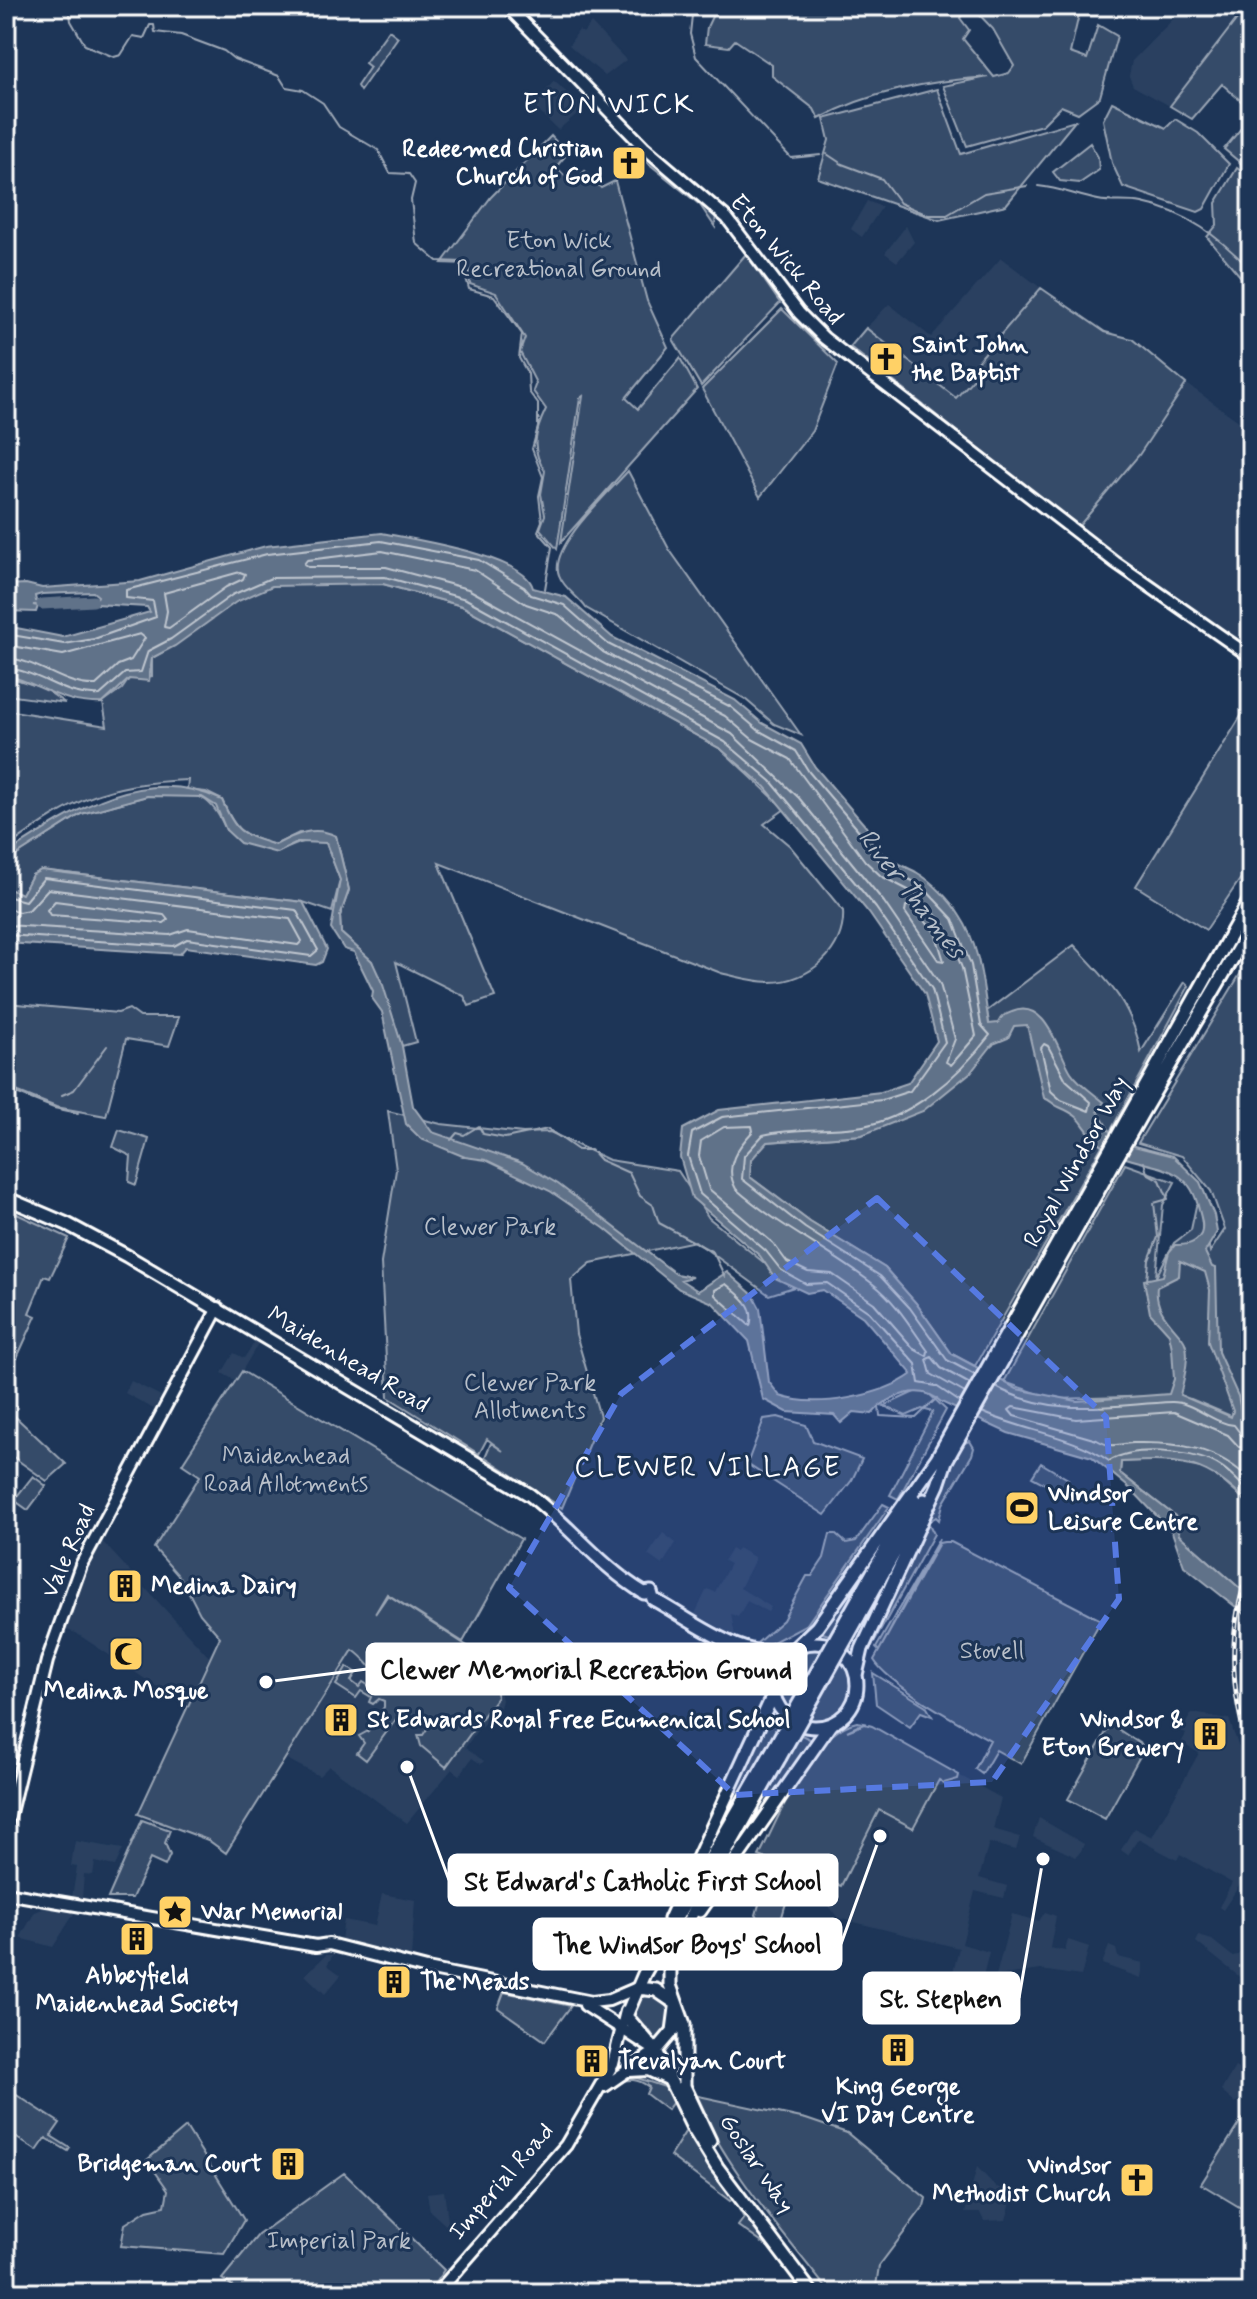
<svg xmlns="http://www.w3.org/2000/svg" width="1257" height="2299" font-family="Mynerve,sans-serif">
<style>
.built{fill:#2a4161}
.green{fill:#364b69;stroke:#9aa5b4;stroke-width:2}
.water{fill:#617289;stroke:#a0aab8;stroke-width:2;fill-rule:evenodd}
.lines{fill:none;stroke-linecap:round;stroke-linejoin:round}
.shore{stroke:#c0c7d0;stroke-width:2}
.stream{stroke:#a0aab8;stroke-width:2}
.river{stroke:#617289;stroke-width:11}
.secondary-casing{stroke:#fff;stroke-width:16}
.primary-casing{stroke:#fff;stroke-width:17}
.secondary{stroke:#1d3557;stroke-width:10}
.primary{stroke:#1d3557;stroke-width:11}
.rail-casing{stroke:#fff;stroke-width:5}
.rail{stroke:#1d3557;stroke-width:2;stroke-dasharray:6;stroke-linecap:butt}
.primary-bridge-casing{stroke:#fff;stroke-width:17;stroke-linecap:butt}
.primary-bridge{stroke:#1d3557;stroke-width:11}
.marked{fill:#567ae2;fill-opacity:0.2;stroke:#567ae2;stroke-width:6;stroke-dasharray:16 10;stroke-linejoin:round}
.labels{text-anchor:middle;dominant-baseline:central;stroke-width:6;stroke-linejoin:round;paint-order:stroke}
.poi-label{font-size:24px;font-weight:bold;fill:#fff;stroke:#1d3557;text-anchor:start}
.park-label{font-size:24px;fill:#b9c0ca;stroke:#1d3557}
.street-label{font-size:24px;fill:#fff;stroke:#1d3557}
.water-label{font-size:26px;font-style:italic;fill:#b8c0ca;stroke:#1d3557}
.quarter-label{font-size:28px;letter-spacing:2px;fill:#fff;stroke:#1d3557}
.leader{fill:none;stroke:#fff;stroke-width:3}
.callout-dot{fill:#fff;stroke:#1d3557;stroke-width:3}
.callout{fill:#fff;stroke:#fff;stroke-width:3}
.callout-label{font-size:26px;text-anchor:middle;font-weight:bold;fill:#111}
</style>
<rect width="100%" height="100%" fill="#1d3557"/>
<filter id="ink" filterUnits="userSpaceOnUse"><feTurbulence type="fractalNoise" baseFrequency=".0125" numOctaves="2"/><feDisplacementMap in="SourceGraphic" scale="16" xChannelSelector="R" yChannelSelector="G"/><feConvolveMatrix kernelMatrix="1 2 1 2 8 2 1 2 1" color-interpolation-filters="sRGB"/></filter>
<g filter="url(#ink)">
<path class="built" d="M1186,6H1247L1170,106L1133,86L1129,76L1132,61Z
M591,23L626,60L605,76L569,45L579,30L583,33Z
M554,81L584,108L558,130L533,106Z
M867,201L882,207L862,237L851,229Z
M906,226L914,242L897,262L885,253Z
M1001,258L1041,288L977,362L984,367L956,398L866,328L889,304L931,337Z
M1187,384L1251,430V650L1078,527L1139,455Z
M256,1340L259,1342L236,1381L222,1373L234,1353L244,1358Z
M131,1381L161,1396L154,1409L125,1393Z
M663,1533L676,1543L662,1565L648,1555Z
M100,1539L209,1657L186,1706L76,1633L64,1629Z
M738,1548L754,1557V1561L740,1588L771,1607L768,1612L747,1601L738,1617L731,1614L735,1636L695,1614L707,1589L715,1592L730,1564L724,1561L731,1549L736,1552Z
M387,1593L491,1659L502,1700L499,1711L478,1729L465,1748L484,1761L481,1764L472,1758L460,1775L452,1769L407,1823L329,1766L319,1776L287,1759Z
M1192,1713L1229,1719L1251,1783V1868L1223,1910L1219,1907L1232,1883L1180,1854L1177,1860L1138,1839L1128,1855L1121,1850L1134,1828L1152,1837L1199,1753L1181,1743L1186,1734L1181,1731Z
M865,1724L1001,1798L993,1829L1020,1837L1016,1850L989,1843L979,1878L1007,1886L1004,1898L975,1891L962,1944L989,1952L981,1984L952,1976L959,1948L838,1918L829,1906L836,1884L759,1856Z
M1039,1818L1084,1844L1081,1851L1076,1857L1033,1837Z
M75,1841L123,1849L115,1866L95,1862L93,1875L84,1874L82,1898L72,1897L77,1867L71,1866Z
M382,1894L415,1900L411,1958L341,1940L344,1920L375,1926Z
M45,1908L75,1912L53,1947L20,1938L35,1912Z
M1045,1912L1056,1916L1050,1948L1065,1951L1068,1940L1089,1947L1081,1976L1041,1970L996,1976L1012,1914L1039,1921Z
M1199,1936L1212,1940L1232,1956L1238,1955L1251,1938V1986L1196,1942Z
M1109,1946L1116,1949L1118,1957L1143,1963L1141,1978L1102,1964Z
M326,1955H333L327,1965L341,1975L325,1994L305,1975Z
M1235,2067L1251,2077L1246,2094L1235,2103L1221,2091Z
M977,2167L997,2188H1015L1006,2220L984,2221L980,2213H965Z
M444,2191L449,2228L430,2211L427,2193Z"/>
<path class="green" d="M717,6H967L960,18L969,30L963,39L994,77L1009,73L1014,66L993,29L971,6H1060L1030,14L1081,6L1070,53L1087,59L1098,25L1117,36L1100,97L1078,113L1061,106L1042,125L967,146L943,86L988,77C930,81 870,91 819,119L814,109L772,76V65L735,40L729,47L705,44L707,27Z
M1247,6H1251V110L1222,84L1192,119L1170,106Z
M389,30L398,37L360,91L357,86L370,67L365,63Z
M937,89L961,154L1075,121L1006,205L939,220L818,178L829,140L824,119Z
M1112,102L1166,128L1175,119L1198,133L1229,164L1204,209L1198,212L1123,187L1112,163L1103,120Z
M1251,116V156L1243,165L1224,149Z
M551,136L567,154L556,167L572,183L585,171L601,188L615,181L647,301L668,347L626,398L638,409L680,358L697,389L561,542L583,396L580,398L557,549L540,529L545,515L541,494L545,471C530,449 535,432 546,409L533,391L536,383L520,352L525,338L496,293L470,284L468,264L442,263L491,197Z
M631,141L716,212L715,227L700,205L627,146Z
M1090,143L1098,157L1099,170L1080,183L1060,181L1053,172Z
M1237,168L1251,179V289L1207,237L1217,225L1216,203Z
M746,254L780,303L701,386L673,339Z
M1041,288L1105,332L1132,339L1186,384L1139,455L1078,527L850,347L866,328L956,398L983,368L977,362Z
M782,309L838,364L812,431L760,497L702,389Z
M628,471L669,549L801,735L774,724L745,699L586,608C578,596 564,589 559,575C548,548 609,492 628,471Z
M383,584L462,606L721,749L785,809L764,824L790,846L843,911C846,950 809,982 771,982C754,982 737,977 721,973L439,863L495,997L469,1006L464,996L396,962L416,1042L402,1046L372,961L341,933L340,916L349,890L336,836L299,833L275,845C241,834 236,833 222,800L206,792L187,790L188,780C104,783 73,800 6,848V710L107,726L103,703L122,689L129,679L152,676V658C192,638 228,595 273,586C304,579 350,585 383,584Z
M6,676L43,688L65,703L6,695Z
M1251,700V863L1206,930L1136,886Z
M147,796C192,796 207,785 226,830L277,853C292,846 310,836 326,843L340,880L332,912L303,902L41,870L32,875L22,895L6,888V862L81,814Z
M1074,945C1108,981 1131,1002 1141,1052L1185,982L1189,986L1110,1132L975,1366L952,1354L916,1303L885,1268L810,1222L750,1177V1160L767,1142L862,1135L993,1045L987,1011Z
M1251,956V1436L1236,1418L1191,1399L1162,1396L1054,1399L1004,1382L1125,1164L1175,1182L1163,1205L1156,1277L1174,1243L1191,1230L1196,1206L1201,1205L1210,1252L1225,1229L1211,1191L1182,1156L1138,1143Z
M6,1003L118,1013L129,1009L140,1017H179L169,1046L126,1039L106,1116L56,1107L6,1087Z
M388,1111L441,1124L523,1133L550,1132L609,1160L678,1171L709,1218L794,1287L769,1295L695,1241L591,1263L571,1280L576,1334L600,1417L562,1508L485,1457L491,1443L503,1451L487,1439L479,1454L388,1397L381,1263L396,1170Z
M119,1130L149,1139L136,1185L129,1182L131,1156L113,1147Z
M6,1209L69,1238L50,1278L44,1276L29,1313L36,1316L6,1382Z
M242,1371L521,1539L463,1642L387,1594L375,1614L388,1595L489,1660L497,1697L446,1767L421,1746L418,1735H423L430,1724L418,1715L408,1728L397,1718L366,1760L357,1753L364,1743L359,1736L368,1731L384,1707V1701L379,1699L373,1704L369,1702L371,1697L361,1691L356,1698L336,1685L347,1667L356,1673L351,1681L359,1687L363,1682L381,1693L388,1683C373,1673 368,1660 353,1650L226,1853L208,1840L138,1814L220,1637L200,1614L183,1581L154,1548L200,1476L182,1464Z
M923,1388L946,1410L898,1499L890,1495L933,1412L922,1409L906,1416L884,1406Z
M6,1408L66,1464L47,1481L6,1452Z
M778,1417L806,1425L813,1441L862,1459L852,1480L825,1515L747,1464L764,1419Z
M970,1441L974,1448L972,1455L943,1504L939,1520L936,1517L928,1522L934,1534L867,1655L864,1654L953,1458L964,1443Z
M1162,1460L1210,1470L1251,1506V1598L1179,1535L1175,1516L1120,1473L1121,1462Z
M1041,1463L1068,1479L1060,1492L1032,1477Z
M33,1476L46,1486L28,1510L14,1500Z
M883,1504L889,1507L807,1624L762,1648L757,1643L783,1620L807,1576H812L824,1558L830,1534H836L846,1543L856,1541Z
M903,1509L829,1635L816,1631Z
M918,1518L858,1652L846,1644Z
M939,1539L879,1651L876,1648Z
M944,1542H951L1101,1620L1021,1764L996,1750L982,1774L975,1769L990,1740C963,1725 889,1685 874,1660L939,1543Z
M812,1647L824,1648L786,1711C767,1684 780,1654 812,1647Z
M839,1657C870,1686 842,1726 805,1723Z
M873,1673L926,1706L932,1716L921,1712L910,1727L876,1704Z
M770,1715L780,1722L684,1900Z
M1104,1720L1145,1747L1105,1819L1068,1799L1109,1727Z
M857,1722L864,1723L847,1731L865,1724L872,1726L959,1775L958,1779L944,1783L939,1780L913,1828L879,1810L841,1886L759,1856C780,1816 811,1732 857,1722Z
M797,1733L812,1740L700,1908Z
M142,1820L170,1830L165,1843L170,1855L165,1866L150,1859L132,1898H108Z
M763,1890L788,1896L779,1927L803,1934L798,1940L768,1928L756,1915Z
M504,1992L571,2006L545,2041L498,2008Z
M649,1994C675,2003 673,2023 659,2041L654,2040C652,2030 646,2026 636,2024L632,2015L637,2000Z
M631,2076L668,2088L673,2102L667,2110L646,2094L649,2087C637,2078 630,2079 616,2082Z
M15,2094L60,2123L51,2136L70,2148L68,2151L46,2138L37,2151L6,2131V2108Z
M694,2095L806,2119L847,2133L926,2198L924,2206L879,2266L875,2293H830C781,2230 726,2169 694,2095Z
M1242,2119L1251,2126V2214L1201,2184Z
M186,2127L244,2220L224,2254L121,2246L125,2224L147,2210L165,2206L168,2190L147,2160Z
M687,2129L723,2187L778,2254L738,2226L744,2218L733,2199L730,2201L670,2156Z
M344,2173L444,2270L428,2293H243L222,2279L258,2235Z"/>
<path class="water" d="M382,533C412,539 526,556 533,588L566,597L612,637L735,700L762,723L801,744L815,767L868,829C871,854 897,862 916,872C932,881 951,901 960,916C981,947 983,988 989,1024L998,1023C1001,1016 1004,1015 1012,1012C1046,997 1058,1052 1071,1072C1079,1084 1093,1093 1104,1102L1098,1111L1110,1132L1134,1146L1173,1156L1200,1182L1214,1215L1217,1232L1205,1252L1212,1267L1216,1268L1218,1352L1238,1396L1244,1425L1251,1436V1506C1205,1460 1185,1459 1121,1462L1120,1473L1175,1516L1179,1535L1251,1598V1619L1184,1566L1172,1532L1133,1491L1092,1457L1008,1433L941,1402C921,1383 888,1395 872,1414L854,1412L841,1423L834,1415L787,1412L763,1399L749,1341L713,1303L679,1289L604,1228L550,1191L486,1160L465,1157L421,1139L406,1124L382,1012L372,998L373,991L354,952L344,949L331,929L340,880L326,843L299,842L277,853L240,843L226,830L216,806L202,797L147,796L81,814L6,862V854C71,812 143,762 222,800C236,833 241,834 275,845C296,834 314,825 336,836L349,890L340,916L341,933L372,961L383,985L402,1046L413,1106L432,1132L522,1163L558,1184L676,1274L692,1277L681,1280L698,1291L727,1272L753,1295L760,1308L769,1382L780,1396C816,1409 882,1396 912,1374L863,1317L823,1290L807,1293L775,1278L760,1256L692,1198L680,1157L683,1129L719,1110L881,1092L908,1083L937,1041L925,994L869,913L765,787L721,749L462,606L383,584L272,586L236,602L175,646L152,658L149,681L129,679L103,703C62,705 44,685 6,675V626L63,637L150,612L147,607L78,603V601L96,600L98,596L93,592L42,594L35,596L36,601L56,604L33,605L38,606L36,612L6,611V585L26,584L42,588L140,581L266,546ZM1027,1025L1044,1098C1051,1100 1053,1105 1059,1107C1089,1120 1078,1125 1099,1143C1135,1175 1187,1152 1199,1210C1201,1217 1204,1226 1201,1234C1195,1245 1185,1245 1175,1245L1169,1252L1163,1276L1144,1280L1150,1313L1169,1334L1172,1348L1174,1379L1169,1394L1077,1401L1017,1389L952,1354L916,1303L885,1268L810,1222L750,1177L751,1160L767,1142L862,1135L923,1111L971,1072L993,1044L1008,1038L1014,1026ZM1180,1261L1205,1272L1210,1290L1208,1342L1233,1411L1231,1417L1180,1395C1183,1383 1192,1351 1183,1339C1173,1325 1154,1311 1157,1287L1179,1276Z
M41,870L303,902L327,949L322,962L316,965L186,947L180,954L6,943V888L22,894L32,875Z"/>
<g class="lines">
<path class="shore" d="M382,551L475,570L526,604L559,615L603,652L725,716L752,739L790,759L865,861L881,876L916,894L945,925L962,968L976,1036L951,1065L946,1062L955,1039L940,984L884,902L799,798L732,734L468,589L386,567H308L304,564L307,560Z
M240,572L245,574L243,579L226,587L169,628L164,627L167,611L164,593Z
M6,634L64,644L94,639L156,617L153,601L126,598V590L267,554L381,541L479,560L524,587L531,595L564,605L608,644L731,707L758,730L796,751L809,772L860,832L873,855L886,867L922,886L953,919L971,965L981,1025L990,1035C959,1076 909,1121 856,1127C825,1131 793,1128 763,1135L744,1156L742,1179L805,1228L880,1276L910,1308L947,1360L975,1375
M6,645L63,655L140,634L145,638L131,660L118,665L96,685C64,687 39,660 6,658
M6,668C41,671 64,698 100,695L125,673L141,672L148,651L171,639L232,595L271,578L385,577L466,599L725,742L771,781L876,908L932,989L945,1042L910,1091L882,1100L722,1117L692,1133L688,1156L700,1194L766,1251L781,1270L806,1284L827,1283L869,1312L916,1364L919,1383L936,1386L960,1402
M6,896L25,901L44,878L296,910L318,950L311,956L187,939L174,946L6,935
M55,901L164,915L168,920L164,923L50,915L47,910Z
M906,906H911L935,932L944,961L938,960L905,912Z
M6,907L18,912L29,910L48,889L290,919L302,941L298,945L188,929L170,935L6,925
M1044,1044L1048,1046L1066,1080L1091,1102L1089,1111L1061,1100L1051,1091L1041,1048Z
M752,1126L753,1131C738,1147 723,1166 736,1189C778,1226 829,1250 873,1284C896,1301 912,1329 928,1351L927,1356L914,1349L874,1303L832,1274L808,1272L787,1262L773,1243L709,1189L699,1156L701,1141L724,1127Z
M726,1284C741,1297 756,1305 750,1326L715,1295V1290Z
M996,1387C1054,1418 1110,1405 1171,1402C1192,1401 1212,1423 1234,1425L1243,1437L1251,1439
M965,1393L931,1374L927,1359L932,1357L941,1368L970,1384
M982,1412C1023,1431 1073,1435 1109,1461C1135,1445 1185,1451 1213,1462C1228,1469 1240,1483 1251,1495
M1251,1449L1239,1447L1228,1435L1174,1412L1076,1419L1013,1407L1009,1410L1014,1416L1097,1440C1113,1449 1115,1444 1133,1443C1179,1442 1218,1447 1251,1481"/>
<path class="stream" d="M69,6L71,21L85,45L114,57L121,55L133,36L144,38L150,25H154L155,32L181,35L224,51L234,59L279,76L286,87L303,90L323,103L339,127L378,150L390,173L409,174L415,183L411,200L416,243L437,261L462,262L469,289L494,296L522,334L519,358L528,374L529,392L538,404V427L532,449L543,477L539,496L542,521L538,531L552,547L545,589
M693,6L690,34L696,57L791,158L821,155
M827,154L842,164L882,179L900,203L928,215H947L984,193L1027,186
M1038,186C1060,188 1077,196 1098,200C1112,203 1128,200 1142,203C1188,212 1219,237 1251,270
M6,1089L54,1108L78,1113
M62,1095L74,1090L107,1046
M451,1140L457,1133L464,1135L479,1126L483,1134L505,1138L548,1129L578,1150H591L600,1160L629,1173L640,1196L653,1205L659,1223L713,1252L725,1277
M1144,1162L1147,1173L1160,1180L1168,1199L1154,1203L1158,1237L1149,1260L1147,1281
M879,1407L880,1416L916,1418L937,1398"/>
<path class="river" d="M42,604L93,601"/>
<defs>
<path id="secondary" d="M507,6L644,147L727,218L799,313L824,338L1115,562L1251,657
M6,1829L47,1661L81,1565L218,1308
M6,1893L316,1946L329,1944L427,1969L592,2002L609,2000L637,1988
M585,2005L655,2050
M629,2071L648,2070L670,2080
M605,2086L656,2051
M437,2293L566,2145L613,2064L626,2011"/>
<path id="primary" d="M6,1198L67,1224L127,1256L530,1495C570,1526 601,1567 644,1593L651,1592L653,1599C692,1620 747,1666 792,1649
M850,1613L914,1499
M858,1618L924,1500
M773 1685a42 42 0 1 1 84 0a42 42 0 1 1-84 0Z
M796,1647L817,1627L937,1458L1251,898
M744,1651L761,1666L772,1688
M856,1675L862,1649L938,1485L946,1461L1142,1113L1251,927
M771,1753L644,1974L626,2016L656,2051L693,2128L717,2167L812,2293
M700,1911L830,1725
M670,1919L773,1695
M637,1988L656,1990L675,2003
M656,2051L673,2031L676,2008
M710,2141L684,2086V2024L670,1985V1962L693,1911L780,1757"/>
</defs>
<use href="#secondary" class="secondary-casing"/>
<use href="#primary" class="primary-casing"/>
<use href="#secondary" class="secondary"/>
<use href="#primary" class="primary"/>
<defs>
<path id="rail" d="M1251,1565C1227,1627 1229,1691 1251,1754"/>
</defs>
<use href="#rail" class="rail-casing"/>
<use href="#rail" class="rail"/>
<defs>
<path id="primary-bridge" d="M771,1753L850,1613
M780,1757L858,1618"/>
</defs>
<use href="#primary-bridge" class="primary-bridge-casing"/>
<use href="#primary-bridge" class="primary-bridge"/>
</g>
</g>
<path class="marked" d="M877,1198L1106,1417L1119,1599L992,1782L735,1795L509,1588L621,1394Z"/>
<defs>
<symbol id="church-square" viewBox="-11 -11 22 22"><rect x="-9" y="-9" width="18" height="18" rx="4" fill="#ffd166" stroke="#1d3557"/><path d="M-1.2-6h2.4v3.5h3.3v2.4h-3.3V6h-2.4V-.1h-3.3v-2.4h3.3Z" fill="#111"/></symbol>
<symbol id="stadium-square" viewBox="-11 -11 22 22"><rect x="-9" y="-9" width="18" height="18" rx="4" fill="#ffd166" stroke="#1d3557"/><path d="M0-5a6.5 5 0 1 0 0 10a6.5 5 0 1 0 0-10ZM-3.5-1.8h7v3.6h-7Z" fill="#111"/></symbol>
<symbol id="building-square" viewBox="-11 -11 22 22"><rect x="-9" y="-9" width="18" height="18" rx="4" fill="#ffd166" stroke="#1d3557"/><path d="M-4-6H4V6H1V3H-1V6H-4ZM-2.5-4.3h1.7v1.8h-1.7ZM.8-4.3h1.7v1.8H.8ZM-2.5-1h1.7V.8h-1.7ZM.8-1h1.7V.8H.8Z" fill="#111"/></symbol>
<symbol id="mosque-square" viewBox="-11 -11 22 22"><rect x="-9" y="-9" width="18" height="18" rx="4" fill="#ffd166" stroke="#1d3557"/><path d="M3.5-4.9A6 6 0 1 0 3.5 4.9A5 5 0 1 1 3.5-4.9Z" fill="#111"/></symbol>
<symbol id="sight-square" viewBox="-11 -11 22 22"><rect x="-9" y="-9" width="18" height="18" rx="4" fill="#ffd166" stroke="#1d3557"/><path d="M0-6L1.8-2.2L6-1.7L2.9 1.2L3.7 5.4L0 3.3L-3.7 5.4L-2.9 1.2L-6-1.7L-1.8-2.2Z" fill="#111"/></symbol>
</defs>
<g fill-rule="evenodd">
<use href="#church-square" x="609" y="143" width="40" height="40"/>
<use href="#church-square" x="866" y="339" width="40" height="40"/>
<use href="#stadium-square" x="1002" y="1488" width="40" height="40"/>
<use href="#building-square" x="105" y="1566" width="40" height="40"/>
<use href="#mosque-square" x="106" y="1634" width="40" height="40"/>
<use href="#building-square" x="321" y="1700" width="40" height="40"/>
<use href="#building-square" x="1190" y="1714" width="40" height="40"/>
<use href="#sight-square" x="155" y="1892" width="40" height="40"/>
<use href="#building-square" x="117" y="1919" width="40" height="40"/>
<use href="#building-square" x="374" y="1962" width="40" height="40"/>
<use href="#building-square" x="878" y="2030" width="40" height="40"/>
<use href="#building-square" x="572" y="2041" width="40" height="40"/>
<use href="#building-square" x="268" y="2144" width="40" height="40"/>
<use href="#church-square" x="1117" y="2160" width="40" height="40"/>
</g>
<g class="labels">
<g class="poi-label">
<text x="603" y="149" text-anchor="end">Redeemed Christian<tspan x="603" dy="28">Church of God</tspan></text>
<text x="912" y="345">Saint John<tspan x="912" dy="28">the Baptist</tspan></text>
<text x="1048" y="1494">Windsor<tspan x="1048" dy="28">Leisure Centre</tspan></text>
<text x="151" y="1586">Medina Dairy</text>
<text x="126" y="1691" text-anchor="middle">Medina Mosque</text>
<text x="367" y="1720">St Edwards Royal Free Ecumenical School</text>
<text x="1184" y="1720" text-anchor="end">Windsor &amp;<tspan x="1184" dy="28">Eton Brewery</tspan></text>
<text x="201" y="1912">War Memorial</text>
<text x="137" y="1976" text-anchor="middle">Abbeyfield<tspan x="137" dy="28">Maidenhead Society</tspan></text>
<text x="420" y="1982">The Meads</text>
<text x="618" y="2061">Trevalyan Court</text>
<text x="898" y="2087" text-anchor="middle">King George<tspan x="898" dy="28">VI Day Centre</tspan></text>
<text x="262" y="2164" text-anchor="end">Bridgeman Court</text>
<text x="1111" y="2166" text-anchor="end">Windsor<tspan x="1111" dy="28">Methodist Church</tspan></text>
</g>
<g class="park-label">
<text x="559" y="241">Eton Wick<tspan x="559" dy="28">Recreational Ground</tspan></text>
<text x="490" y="1227">Clewer Park</text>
<text x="530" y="1383">Clewer Park<tspan x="530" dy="28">Allotments</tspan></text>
<text x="286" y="1456">Maidenhead<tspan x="286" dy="28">Road Allotments</tspan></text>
<text x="992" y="1651">Stovell</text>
<text x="339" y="2241">Imperial Park</text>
</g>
<g class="street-label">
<text transform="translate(786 260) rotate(50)">Eton Wick Road</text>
<text transform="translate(1077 1162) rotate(-61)">Royal Windsor Way</text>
<text transform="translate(348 1360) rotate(31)">Maidenhead Road</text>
<text transform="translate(69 1551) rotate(-66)">Vale Road</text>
<text transform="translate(756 2164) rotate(56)">Goslar Way</text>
<text transform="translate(502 2182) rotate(-49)">Imperial Road</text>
</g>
<g class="water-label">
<text transform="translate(911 894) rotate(52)">River Thames</text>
</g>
<g class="quarter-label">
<text x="609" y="105">ETON WICK</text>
<text x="708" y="1468">CLEWER VILLAGE</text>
</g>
</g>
<path class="leader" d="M266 1682L367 1669M407 1767L449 1880M880 1836L841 1944M1043 1859L1019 1998"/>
<g class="callout-dot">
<circle cx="266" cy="1682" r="8"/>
<circle cx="407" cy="1767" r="8"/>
<circle cx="880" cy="1836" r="8"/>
<circle cx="1043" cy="1859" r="8"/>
</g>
<g class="callout">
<rect x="367" y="1644" width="439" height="50" rx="8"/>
<rect x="449" y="1855" width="388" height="50" rx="8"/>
<rect x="534" y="1919" width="307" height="50" rx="8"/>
<rect x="864" y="1973" width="155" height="50" rx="8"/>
</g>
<g class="callout-label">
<text x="586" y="1678">Clewer Memorial Recreation Ground</text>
<text x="643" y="1890">St Edward's Catholic First School</text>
<text x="687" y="1953">The Windsor Boys' School</text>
<text x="941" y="2007">St. Stephen</text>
</g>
<rect width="1257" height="2299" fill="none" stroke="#1d3557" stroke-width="32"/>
<rect x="16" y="16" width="1225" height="2267" fill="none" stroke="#fff" stroke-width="3" filter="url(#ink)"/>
</svg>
